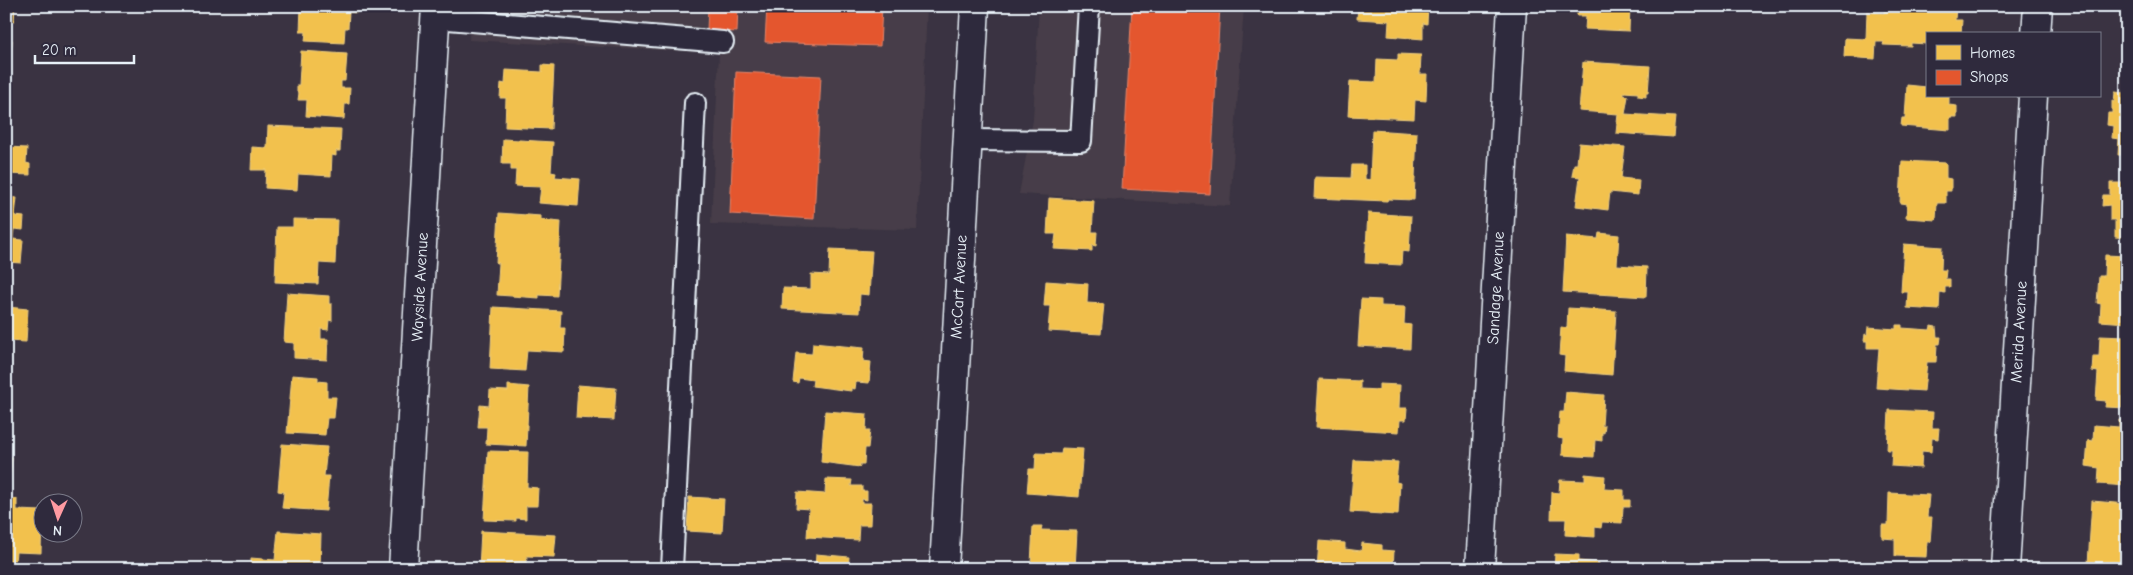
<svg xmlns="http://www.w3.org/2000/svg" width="2133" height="575" font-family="'Comic Neue',sans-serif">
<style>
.built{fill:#473e48}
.homes{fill:#f2c14e;stroke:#efcf81}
.shops{fill:#e4572e;stroke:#e5856b}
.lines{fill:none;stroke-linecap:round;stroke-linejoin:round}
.service-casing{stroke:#e8f1f8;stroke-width:24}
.minor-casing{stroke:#e8f1f8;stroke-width:31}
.secondary-casing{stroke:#e8f1f8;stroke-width:31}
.service{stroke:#2f2a3d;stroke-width:20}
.minor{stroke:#2f2a3d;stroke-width:28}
.secondary{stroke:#2f2a3d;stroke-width:28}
.labels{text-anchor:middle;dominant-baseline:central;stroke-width:5;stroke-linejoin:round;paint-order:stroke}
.street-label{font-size:16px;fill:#e8f1f8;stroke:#2f2a3d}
</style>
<rect width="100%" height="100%" fill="#3a3342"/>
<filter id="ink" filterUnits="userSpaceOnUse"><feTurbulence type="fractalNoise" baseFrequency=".02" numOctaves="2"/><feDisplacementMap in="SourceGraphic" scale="10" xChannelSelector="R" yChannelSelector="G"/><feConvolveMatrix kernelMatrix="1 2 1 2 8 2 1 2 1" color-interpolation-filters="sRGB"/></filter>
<g filter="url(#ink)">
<path class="built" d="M471,6H927L917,230L711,224L719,53L469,40Z
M1039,6H1244L1230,206L1019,194L1033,120Z"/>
<path class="homes" d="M6,6H15L14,21H6Z
M301,6H357V13L349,12L348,28H345L344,43L305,41L306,32H300Z
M1358,6H1428L1427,24L1423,23V39L1388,36L1389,21L1357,19Z
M1577,6H1630L1629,31L1585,29L1586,16H1577Z
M1885,6H1956L1955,20H1962L1961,34H1927V44L1911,43V46L1883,45L1884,42H1876L1875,59L1844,57L1845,38L1866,39L1867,12L1884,13Z
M6,40H12L8,100H6Z
M301,51L347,54L345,81H341V88H350L349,104H345L344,119L306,116L307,100H298L299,93L297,92V85H299Z
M1398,54L1421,55L1420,74H1427L1426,101L1415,100L1414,119L1348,116L1350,81L1376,82L1377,59L1398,60Z
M1583,62L1650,66L1648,93H1646V97L1638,96V93L1624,92V95L1628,96L1625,114L1675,117L1673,137L1616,133L1618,114L1579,111Z
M542,65L554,66L551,129L505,127L506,98H500L501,83L505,84L506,70L542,72Z
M1907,85L1927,87V96H1949V105L1957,106V117H1950V130L1901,126L1902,118H1905Z
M2124,91H2127V155H2118L2119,139L2112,138L2113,126L2107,125L2108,113H2112V101L2114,102L2115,92L2124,93Z
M6,108H9L7,147L27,148L26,163L30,164V175L6,174Z
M268,126L341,129L340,151H336V156L332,155L331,176L298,174L297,190L265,188L266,170H251L252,147L267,148Z
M1372,130L1417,133L1414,200L1388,199L1387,201L1314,198L1315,177L1351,178L1352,165H1365V179L1370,180Z
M503,139L553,142L551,172L556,173L555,177L580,179L578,206L539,203L541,187L515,186L516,170H511V164H502Z
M1579,143L1625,147L1621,178L1639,180L1638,195L1610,192L1608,210L1576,206L1580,177L1572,176L1574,164H1577Z
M1902,161L1946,163V178L1951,179V191H1946V203H1937L1936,220L1906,218L1907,204L1900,203Z
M2110,183H2127V238L2115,237V220H2110V205L2102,206L2103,195H2110Z
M6,197L17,198L15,216L24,217L23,230L14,229L13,239L23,240L21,263L6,262Z
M1049,198L1094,201L1092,232H1097L1096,246L1092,245V251L1054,249L1056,234H1047Z
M499,213L541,216V220L561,222L557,296L539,295V298L497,295L499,263H496Z
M1368,213L1411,216L1409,252L1402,251L1401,265L1365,263Z
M293,219L337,220L335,264L319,263L318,284L275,282L277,227H293Z
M1599,233L1619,235L1617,265L1647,267L1646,297L1563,292L1566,236L1598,239Z
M1904,244L1942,247L1941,270H1946L1945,279H1950V287H1945V293L1940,292L1939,310L1907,308L1908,292H1901Z
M830,249L872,251L869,295L860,294L859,313L782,309L783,288L811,289V274L829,275Z
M2105,255L2127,256V323L2100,321L2101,304L2097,303L2099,276H2104Z
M1046,281L1088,284L1087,303L1104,304L1101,334L1048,331L1050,306H1044Z
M287,293L329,296V304H332V321L329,320L328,330L321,329V339H328L327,360L294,358V343L284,342Z
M1361,299L1381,300V306L1405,307L1404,324L1411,325L1410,349L1358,346Z
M7,307L28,309L26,342L6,341Z
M493,307L561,311L560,328H565L564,352L527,350L525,371L490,369Z
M1568,308L1616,311L1612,375L1564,371L1565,356L1559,355L1561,327L1567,328Z
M1896,325H1902V328L1930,330L1931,326L1936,327L1937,337H1941L1940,344H1937L1936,362H1927L1924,391L1876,388L1879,348H1867V341H1864L1865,334L1867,335L1868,327L1896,329Z
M2100,336L2125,337L2127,408L2105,407L2106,401L2096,400L2098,372L2092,371L2093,356H2099Z
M813,343L864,348L863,361L871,362L869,383L856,382L855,389L851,388V391L812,386L813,380L799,378L798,383L793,382L796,353L812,354Z
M292,375L318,377V381L327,382V397H336L334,418H327L325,435L287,433Z
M1319,379L1360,381V389L1379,390V384L1400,385L1399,408H1407L1406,420H1400L1399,432L1316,427Z
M508,385L529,387L526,446L486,444L487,427H478L480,405L489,406L490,390L508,391Z
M578,385L616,388L614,420L576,418Z
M1566,392L1604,395L1602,426H1605L1604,433L1602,432V441L1595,440L1594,457L1562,455L1563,439L1558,438L1560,412H1564Z
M1889,410L1933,412L1932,428H1939L1938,439L1932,438L1931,452L1922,451L1921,468L1891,466L1892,450H1887Z
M825,411L867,414L866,430H870L868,448H865L864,464H860V467L821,462Z
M2119,420H2127V486L2098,484L2099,468L2086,466L2088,440L2093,441L2094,425L2119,427Z
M282,444L327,447L324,476H329L326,511L282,508L284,492L278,491Z
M1062,448L1083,449L1079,497L1027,493L1029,469H1035L1036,453L1061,454Z
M488,451L528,452L527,487L538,488L537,506H526V519L516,518V521L484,520Z
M6,457H12L10,481H6Z
M1354,460L1398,462L1396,482L1400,483L1398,515L1350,512Z
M1585,474L1605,476L1604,489L1624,490V500H1630V507H1623L1622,523L1602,522L1601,528L1595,527V537L1565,535L1566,519H1551L1552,492L1559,493L1560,480L1585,481Z
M826,479L852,480L851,486H862V491H867V500L862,499V503H871L870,525H859L858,540L807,537L809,509L796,508L797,492L825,494Z
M1889,493L1929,495L1927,517H1932L1930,542H1927L1926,557L1895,556V539L1882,538V525H1888Z
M689,497L724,499L722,533L687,531Z
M6,499H17V510L42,511L41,553L16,552L15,561L6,560Z
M2092,501L2127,504V551H2121L2120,566L2088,564Z
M1033,526H1042L1041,530L1077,531L1075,569H1035V565L1031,564Z
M278,531L321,534L320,569H251V558L275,560Z
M481,531L556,535L554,557L527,556L526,569H479Z
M1319,541L1345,543V549L1361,551L1362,543L1382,545V550L1394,551L1393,569H1317Z
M816,554L849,557L848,569H815Z
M1555,554L1579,555V561L1599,563V569H1554Z"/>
<path class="shops" d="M708,6H738L737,32L707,30Z
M767,6H882L880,46L765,42Z
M1132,6H1220L1210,194L1122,189Z
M736,72L821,76L814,219L730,214Z"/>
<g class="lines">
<defs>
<path id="service" d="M436,18L723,42
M967,140L1081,141L1089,6
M672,569L695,103"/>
<path id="minor" d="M2036,34L2038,6
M403,569L436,6
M1480,569L1512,6
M2005,569L2033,96"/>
<path id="secondary" d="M944,569L975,6"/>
</defs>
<use href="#service" class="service-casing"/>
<use href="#minor" class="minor-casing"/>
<use href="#secondary" class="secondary-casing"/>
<use href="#service" class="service"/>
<use href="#minor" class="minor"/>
<use href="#secondary" class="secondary"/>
</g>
</g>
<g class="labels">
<g class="street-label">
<text transform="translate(420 287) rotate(-87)">Wayside Avenue</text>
<text transform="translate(959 287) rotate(-87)">McCart Avenue</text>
<text transform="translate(1496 288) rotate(-87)">Sandage Avenue</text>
<text transform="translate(2019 332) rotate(-87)">Merida Avenue</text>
</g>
</g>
<rect width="2133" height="575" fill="none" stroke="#2f2a3d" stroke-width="25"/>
<rect x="12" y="12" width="2108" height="550" fill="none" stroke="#e8f1f8" stroke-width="2" filter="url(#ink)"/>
<rect x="1926" y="32" width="175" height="65" fill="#2f2a3d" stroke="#797a88"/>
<rect x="1936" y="45" width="25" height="15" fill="#f2c14e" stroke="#797a88"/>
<text x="1970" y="58" font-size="15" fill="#e8f1f8">Homes</text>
<rect x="1936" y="70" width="25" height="15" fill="#e4572e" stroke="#797a88"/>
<text x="1970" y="82" font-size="15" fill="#e8f1f8">Shops</text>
<g transform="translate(58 518) rotate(183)"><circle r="24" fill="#2f2a3d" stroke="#797a88"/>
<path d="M0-4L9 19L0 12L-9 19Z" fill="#ff9aa2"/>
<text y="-8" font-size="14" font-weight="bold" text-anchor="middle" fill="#e8f1f8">N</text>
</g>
<path d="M35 55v8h99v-8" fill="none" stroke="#e8f1f8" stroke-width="2.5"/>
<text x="42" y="55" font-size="15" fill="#e8f1f8" stroke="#2f2a3d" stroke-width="4" paint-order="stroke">20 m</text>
</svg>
